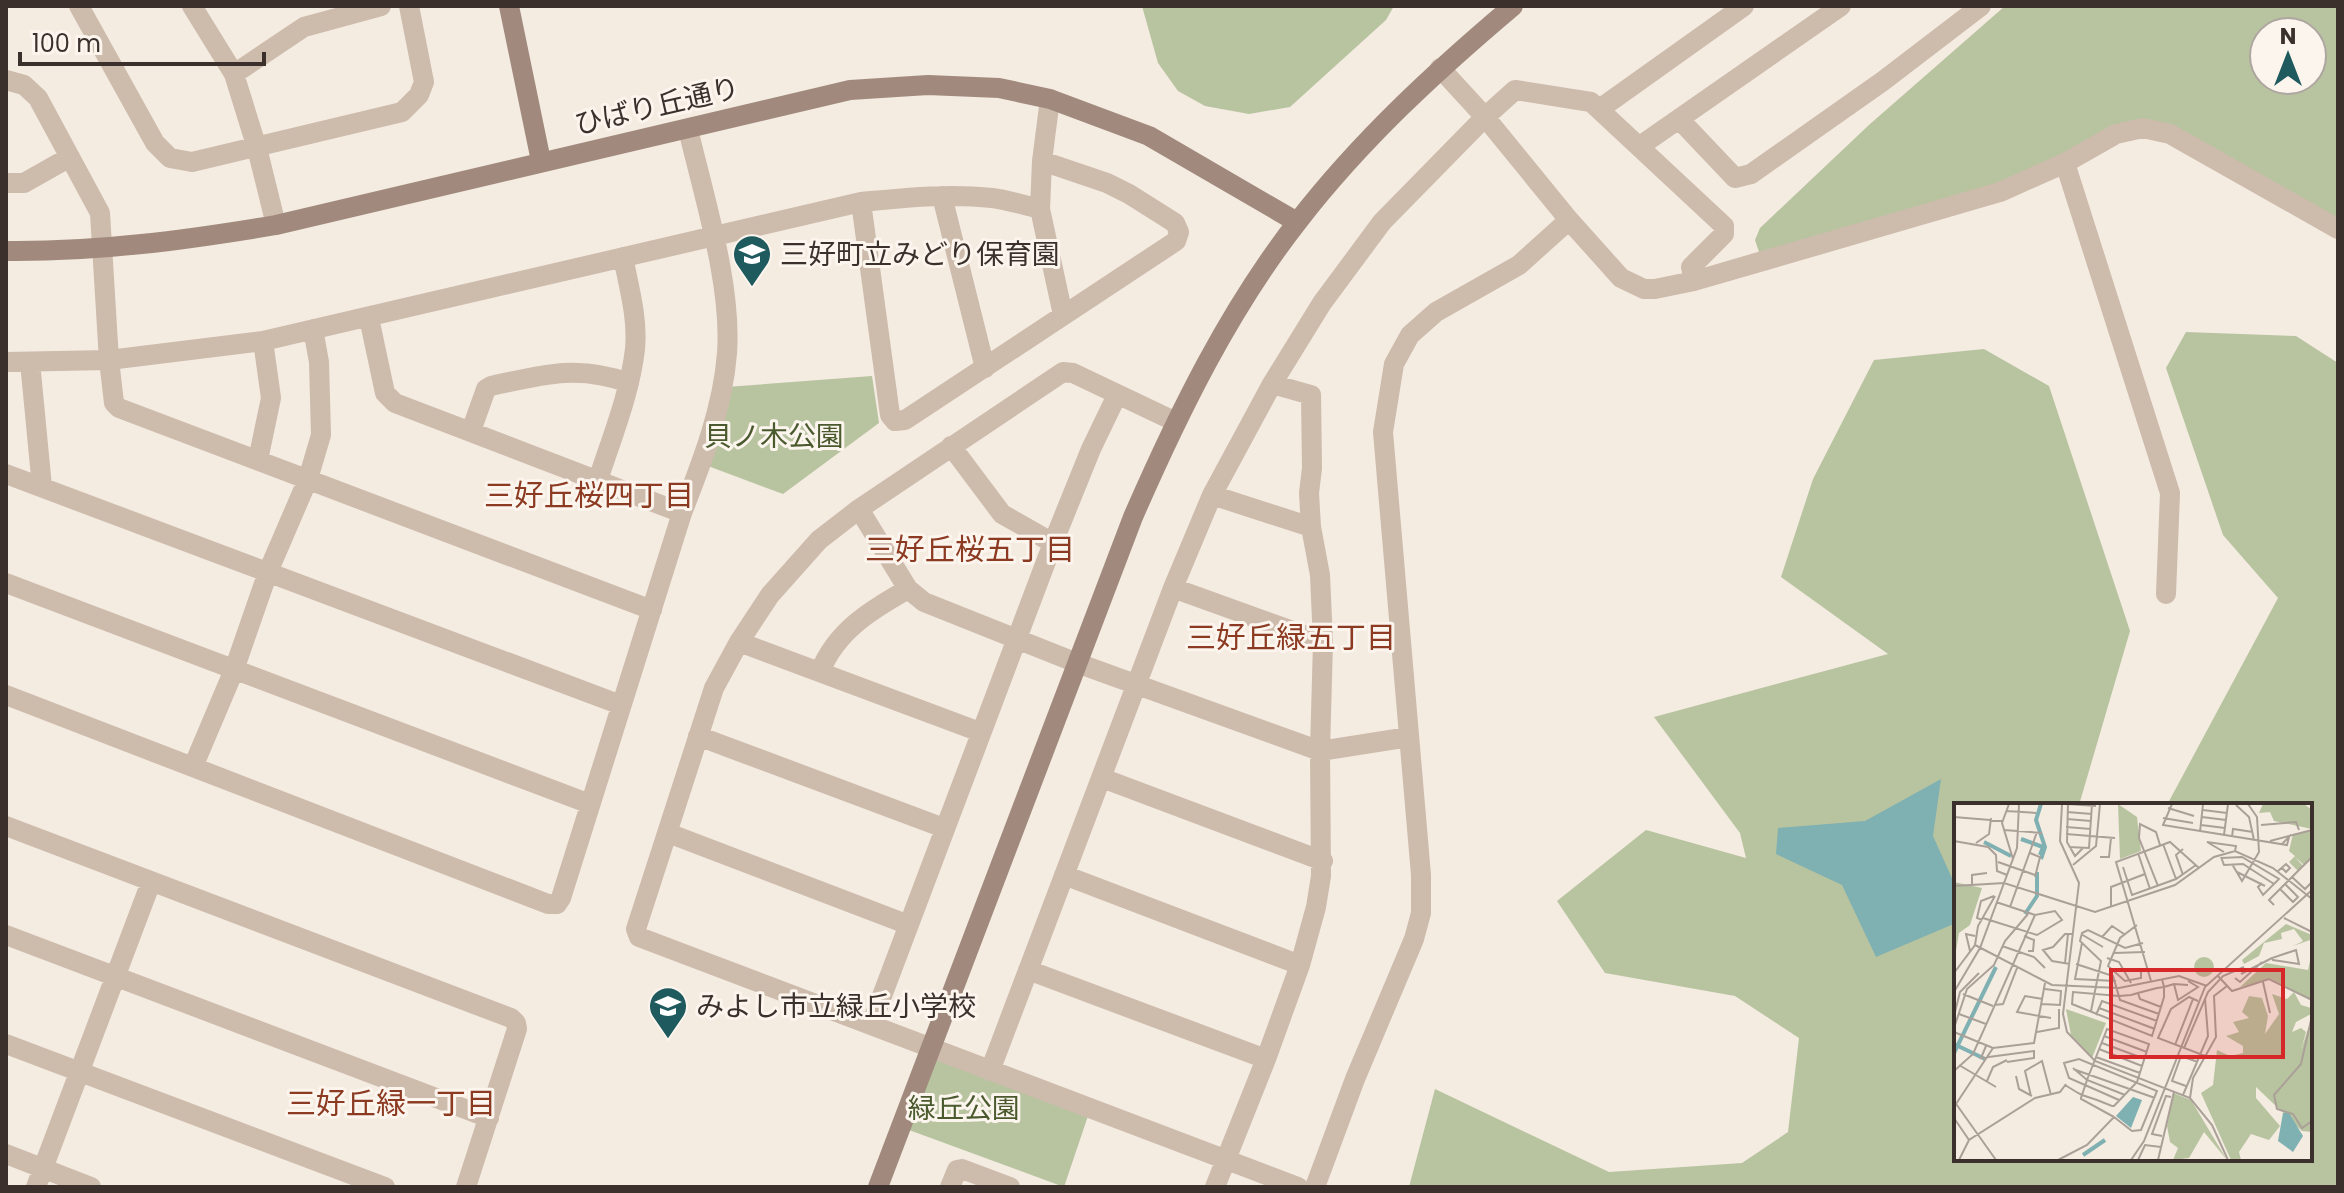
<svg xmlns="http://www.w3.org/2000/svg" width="2344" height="1193" font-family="Poppins,'Noto Sans JP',sans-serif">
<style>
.green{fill:#b8c4a0;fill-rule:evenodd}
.water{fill:#7fb0b2}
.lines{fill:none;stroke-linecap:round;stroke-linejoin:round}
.street{stroke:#cdbbac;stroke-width:20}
.secondary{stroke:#a18a7d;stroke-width:20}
.labels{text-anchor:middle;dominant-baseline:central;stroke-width:6;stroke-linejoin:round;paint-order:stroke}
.street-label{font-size:28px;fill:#3b302b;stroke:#fbf5ee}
.poi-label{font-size:28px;fill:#3b302b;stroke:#fbf5ee;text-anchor:start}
.park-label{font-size:28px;fill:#4a5a2e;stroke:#fbf5ee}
.neighbourhood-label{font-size:30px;fill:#8c3b22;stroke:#fbf5ee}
.inset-river{fill:none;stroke:#7fb0b2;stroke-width:4}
.inset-road{fill:none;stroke:#aaa098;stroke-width:2}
.view{fill:#d62828;fill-opacity:0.15;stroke:#d62828;stroke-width:4}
.inset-edge{fill:none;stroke:#3b302b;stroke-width:4}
</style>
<rect width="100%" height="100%" fill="#f4ebe1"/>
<path class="green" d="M1142,6H1394L1386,20L1290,107L1249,114L1205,106L1178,91L1158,63Z
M2005,6H2338V224L2148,121L1997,187L1760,255L1755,240L1760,228L1870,124ZM2264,32H2312V80H2264Z
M2186,332L2296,336L2338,363V1187H1409L1435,1089L1609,1172L1742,1163L1788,1132L1799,1038L1735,996L1605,973L1557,901L1646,830L1746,858L1740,833L1654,717L1888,654L1781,577L1813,479L1874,360L1984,349L2049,386L2130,631L2079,805H1956V1159H2310V805H2167L2278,598L2223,535L2166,368Z
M872,376L879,423L783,494L700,463L726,387Z
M937,1054L1089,1113L1064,1187L909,1130Z"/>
<path class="water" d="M1941,779L1933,836L1956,887V923L1876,957L1842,885L1776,854L1778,828L1865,821Z"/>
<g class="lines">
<path class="street" d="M79,6L155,143L170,158L192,162L402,112L419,95L424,82L409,6
M192,6L234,74L257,148L276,225
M1440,68L1485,117L1569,220L1621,278L1644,289H1655L1694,281L2000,192L2065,163L2116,134L2143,128L2170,134L2338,229
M234,74L304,27L381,6
M6,80L24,85L38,98L100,213L109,360L114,403L119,408L652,610
M1050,99L1042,161L1040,209L1063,315
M1601,108L1744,6
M1679,119L1735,178L1751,174L1883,81L1981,6
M1640,146L1841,6
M2065,163L2170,493L2166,594
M6,183H24L70,157
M942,196L985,368
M861,202L890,415L895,421L905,420L1176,241L1179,232L1175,223L1129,194L1107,183L1042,161
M369,318L385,393L395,403L682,513
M6,362L109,360L263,341L861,202C904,198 948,193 992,198C1008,200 1024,205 1040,209
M30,362L42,487
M1176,422L1073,373L1063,372L859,509L819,540L770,595L739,642L714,688L636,929L639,937L1298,1187
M471,431L486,389L491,386C541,375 578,364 629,383
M951,446L1002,514L1053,543
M258,460L271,398L263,341
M6,474L621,705
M598,480C612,437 630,393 635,349C638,319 629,287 623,257
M1212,495L1311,527
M859,509L908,589L924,602L1077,663L1320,751L1409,737
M6,583L590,804
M1173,588L1323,642
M739,642L980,732
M820,672C836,631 871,610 908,589
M6,695L548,904H557L561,898L682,513C702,462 723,408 727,353C732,285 704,197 688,129
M698,736L944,828
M193,767L234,670L268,572L308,479L321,435L319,362L313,329
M1102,778L1323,861
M6,826L511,1018L516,1023L517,1029L466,1187
M668,833L909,925
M1064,875L1300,965
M6,935L489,1118
M1028,970L1266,1059
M871,1025L1053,543L1091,449L1117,395
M6,1044L385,1187
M990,1071L1173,588L1212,495L1272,384L1322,303L1382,222L1485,117L1515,90L1591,102L1724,226V234L1691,267L1694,281
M6,1154L91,1187
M36,1187L151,882
M950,1187L957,1170L962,1169L1010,1187
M1215,1187L1266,1059L1300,965L1316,907L1321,876L1320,751L1323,642L1320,575L1311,527L1309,493L1312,468L1311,395L1272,384
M1315,1187L1355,1079L1414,939L1421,913V875L1383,432L1394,364L1410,335L1436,312L1519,265L1569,220"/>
<path class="secondary" d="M509,6L541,161
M6,251C98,252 186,240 276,225L850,90L928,85L999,88L1050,99L1149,136L1297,222
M878,1187L1133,517C1178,414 1229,309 1299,220C1361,140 1436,71 1513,6"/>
</g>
<defs>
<symbol id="school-pin" viewBox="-11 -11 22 30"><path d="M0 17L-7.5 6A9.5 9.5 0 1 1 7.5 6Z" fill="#1f5a5e" stroke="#fbf5ee"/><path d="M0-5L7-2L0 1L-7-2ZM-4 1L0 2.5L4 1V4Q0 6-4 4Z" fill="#fff"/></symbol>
</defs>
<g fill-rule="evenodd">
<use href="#school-pin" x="730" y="232" width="44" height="60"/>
<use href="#school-pin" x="646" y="984" width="44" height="60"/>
</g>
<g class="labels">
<g class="street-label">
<text transform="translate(657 106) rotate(-13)">ひばり丘通り</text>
</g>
<g class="poi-label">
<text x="780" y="254">三好町立みどり保育園</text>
<text x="696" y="1006">みよし市立緑丘小学校</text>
</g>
<g class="park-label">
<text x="774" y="436">貝ノ木公園</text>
<text x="964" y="1108">緑丘公園</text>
</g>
<g class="neighbourhood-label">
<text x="589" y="495">三好丘桜四丁目</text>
<text x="970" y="549">三好丘桜五丁目</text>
<text x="1291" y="637">三好丘緑五丁目</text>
<text x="391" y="1103">三好丘緑一丁目</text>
</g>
</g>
<g transform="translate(1954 803)">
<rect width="358" height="358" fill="#f4ebe1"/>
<path d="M164,1L183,14L187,48L166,56ZM309,1H350L358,7V26L320,18L316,9L305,10ZM358,27V53L350,62L341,54L349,63L344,68L335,59L341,53L335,48L339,31ZM0,79L28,85L16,122L5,130L2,148ZM332,121L358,132L356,137L339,143L349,138L340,126L327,130L328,136L310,140L305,153L290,161L288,157ZM358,149V197L317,176L286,184L312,160L354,167ZM240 164a10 10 0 1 1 20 0a10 10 0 1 1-20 0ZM340,189L347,202L357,205V211L342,219L338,229L347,225L352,229L347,247L358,214V329L348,328L302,284V295L326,323L315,337L297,331L285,349L287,357H277L247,290L259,282L263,247L276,253L289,250V243L272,233L285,229L279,219L295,215L288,209L295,193L308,195L314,213L311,231L325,211L318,191L333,196ZM112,206L152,220L138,255L117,232ZM219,290L237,297L273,357L250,329L235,355L219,357L224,345L216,339L213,323Z" fill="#b8c4a0"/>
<path d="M179,294L188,297L177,325L162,313ZM329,310H335L349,333L339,349L324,338Z" fill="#7fb0b2"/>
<path class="inset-river" d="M67,36L89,44L86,52M30,39L57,53M87,56L91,44L82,17L87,1M71,111L83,93V69M0,241L31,256M0,250L42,164M129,352L151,337"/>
<path class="inset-road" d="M55,1L48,20L59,56M108,1L106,38L125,80L109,211L113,229L141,258L236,295L258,322L274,357M114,1L113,39L121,53L129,45M114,1L142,3M218,1L209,22L333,42L335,34L328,41M282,2L295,14L300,37M214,5L240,13M249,7L273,10M52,8L82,10M113,9L138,11M0,14L48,18M248,14L272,17M209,15L239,20M113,16L137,18M247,22L271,25M307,22L342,19L345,27M112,24L137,26M50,27L88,30M246,29L249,1M112,31L161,35M270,32L274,1M278,34L279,26L299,29M0,38L34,44L42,52L43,68L53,72M316,38L358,27M22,40L35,31L37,15M209,41L222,76M115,44L135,45L138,1M270,49L253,39L282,43L281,48M76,50L86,54L81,74M184,50L196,86M146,54H155L157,35M267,54L270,62L289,61L320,81M267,55L288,54L325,76L309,92L304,84L308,80M44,59L81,72M278,61L288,78L305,49L303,14L294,1M119,62L142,43L146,1M169,64L178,92L222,76L242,62M324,68L332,61L336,65L332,69L328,65M283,69L311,83M229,72L222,52L229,46M338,74L351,86L358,79M18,82V72L33,70M0,83L50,80L63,45L65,1M204,83L185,35L186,21L202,29L206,42M326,86L339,99L344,94L331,81M320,102L315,97L358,54M56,104L83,29M157,105V84L191,71M29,115L83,132L108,117L101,108L81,112L42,99M330,115L358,129M28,117L23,115L27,98L40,93M183,122L166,135L154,163L171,178L187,175V166M127,131L149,144M70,133L80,137L79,148H74M148,134L158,123L170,131M128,140L121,176L162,178M21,142L98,182L165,185L225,173L253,183M48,143L80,154L91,165M342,147L345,161L319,157L318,155ZM16,148L12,131L21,133M160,150L191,149M153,155L165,159L177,180M111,160L114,131M116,161L98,158L89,147L99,144L111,131H119M122,161L159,173L166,197L205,211M0,170L21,142L24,123L41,93M287,171L318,155M263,172L278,188L315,176L358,197M281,175L286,179L308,159M208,176L210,184V194L198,233L118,201L119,189L165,193L177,192L184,190L203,185L210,184L220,181L234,182M197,178L162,59L216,39L245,65M309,179L316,210M220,181L224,197L244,184L234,178M0,189L26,145L50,80L141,109L221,82L260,54L281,48L319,65L358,96M184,190L186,196L207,204M9,191L39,203M89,196L71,193L63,209L97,215M244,198L235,194L217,206L204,235L254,254M88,201L106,202L107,188L91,186M40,202L49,201L63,165M145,205L201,226M137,208L147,158L126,138L128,130L134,127L171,145L189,140M5,211L32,221M142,212L148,198L203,218M0,213L6,189L25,170M358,213L347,261L320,292L323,306L339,311L348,325L358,318M0,225L13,186L40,162L51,138L74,111M0,229L39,245L80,240L91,180M83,229L105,225V206M150,233L193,249M148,240L191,256M221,242L239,196M32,243L27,255L80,248M230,245L254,189L269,173L290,164M145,246L188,263M142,254L186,270M53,259L80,255V247M5,262L42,284M119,265L133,277L171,292M119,266L201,295M0,268L19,251L81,112M62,273L65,286L78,293M33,278L39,264L53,257M111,282L124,290L128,292L143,297L158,303H160L183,279L195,241L153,226L142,254L133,277L127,295V296L160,314M232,283L218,278L227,253L244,259M229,292L254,233L251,195M77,293L71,268L88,258L97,292M236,295L239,275L262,234L260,193L273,183M0,298L42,357M0,304L39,245M0,315L15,337M208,333L198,331L212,293L217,294M5,357L15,337L81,295L106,289L112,281M104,357L133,342L160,314L178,328L187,327L203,288L125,256L110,260L115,275L165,297M177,357L190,338L251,184L358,87M184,357L191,342L207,344M204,357L220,289"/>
<path class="view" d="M157,167H329V254H157Z"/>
<rect width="358" height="358" class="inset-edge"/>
</g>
<rect width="2344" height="1193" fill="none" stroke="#3b302b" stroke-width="16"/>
<g transform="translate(2288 56)"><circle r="38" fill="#fbf5ee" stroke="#aea6a0" stroke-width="2"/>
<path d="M0-6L14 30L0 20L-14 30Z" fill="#1f5a5e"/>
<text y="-12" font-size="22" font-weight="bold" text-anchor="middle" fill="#3b302b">N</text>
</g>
<path d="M20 52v12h244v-12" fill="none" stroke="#3b302b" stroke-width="4"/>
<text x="32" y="52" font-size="24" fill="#3b302b" stroke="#fbf5ee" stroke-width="6" paint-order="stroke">100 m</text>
</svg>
